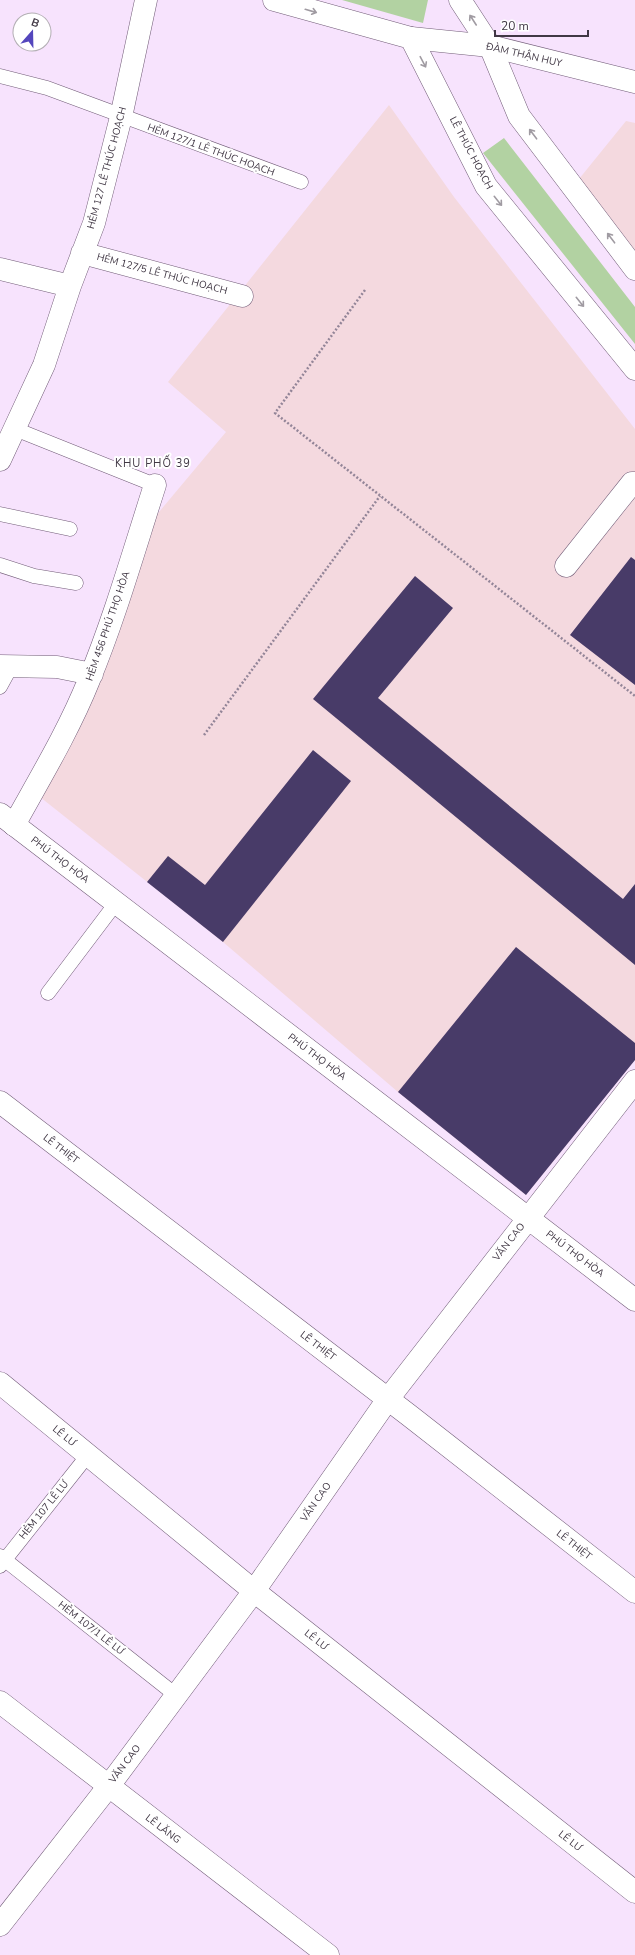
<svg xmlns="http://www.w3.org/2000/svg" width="635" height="1955" font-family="'Nunito Sans',sans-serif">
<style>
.education{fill:#f4d9df}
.green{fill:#b2d2a2}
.building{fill:#483b68}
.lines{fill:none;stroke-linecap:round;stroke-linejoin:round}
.service-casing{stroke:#725d78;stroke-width:15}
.minor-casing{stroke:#725d78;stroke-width:23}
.tertiary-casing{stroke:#725d78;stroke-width:23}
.path{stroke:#938598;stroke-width:2.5;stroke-dasharray:2 2;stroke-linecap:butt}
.service{stroke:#fff;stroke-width:14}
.minor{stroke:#fff;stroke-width:22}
.tertiary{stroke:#fff;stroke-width:22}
.oneway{stroke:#a09ba2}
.labels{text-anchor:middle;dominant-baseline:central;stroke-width:4;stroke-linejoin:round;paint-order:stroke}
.street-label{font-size:10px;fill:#403744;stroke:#fff}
.neighbourhood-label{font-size:11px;letter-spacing:1px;fill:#403744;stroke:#fff}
</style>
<rect width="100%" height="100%" fill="#f7e3fd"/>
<path class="education" d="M389,105L454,197L635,429V1060L526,1195L398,1092L223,942L40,797L154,518L226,432L168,382Z
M626,121L635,123V255L579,179Z"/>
<path class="green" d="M342,0H428L423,23Z
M504,138L635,307V344L483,153Z"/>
<path class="building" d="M631,557L635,560V685L570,635Z
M415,576L453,608L378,698L623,899L635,884V965L313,699Z
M313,750L351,781L223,942L147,882L168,856L205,885Z
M516,947L635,1043V1060L526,1195L398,1092Z"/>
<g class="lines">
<defs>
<path id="service" d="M0,76L47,88L301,182
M15,429L155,485
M0,514L70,529
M0,565L34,576L76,583
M0,687L12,665
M48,993L116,903
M0,1556L177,1696
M0,1566L88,1455"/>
<path id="minor" d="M411,38L490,46L635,82
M82,253L242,296
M0,269L70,286L94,223L121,117L146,0
M0,460L44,365L70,286
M566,566L632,483H635
M0,666L57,667L92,674
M14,825C40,778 69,730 89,680C115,617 134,550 155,485
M0,1102L410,1416L635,1592
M0,1383L254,1591L635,1892
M0,1702L328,1955"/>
<path id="tertiary" d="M274,0L411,38L486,186L635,369
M460,0L490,46L519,116L635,269
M0,814L635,1300
M0,1925L108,1787L254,1591L388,1399L635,1081"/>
</defs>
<use href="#service" class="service-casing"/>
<use href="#minor" class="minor-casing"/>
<use href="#tertiary" class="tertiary-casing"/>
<path class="path" d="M365,290L275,413L635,696
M204,735L380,496"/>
<use href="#service" class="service"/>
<use href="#minor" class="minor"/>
<use href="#tertiary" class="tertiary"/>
</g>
<defs><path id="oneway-shaft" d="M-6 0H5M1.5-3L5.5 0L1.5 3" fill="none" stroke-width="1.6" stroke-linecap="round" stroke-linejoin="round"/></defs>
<g class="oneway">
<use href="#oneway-shaft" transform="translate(311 11) rotate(16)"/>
<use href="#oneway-shaft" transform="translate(473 20) rotate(-123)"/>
<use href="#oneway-shaft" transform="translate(423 62) rotate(62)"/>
<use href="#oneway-shaft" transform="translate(533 134) rotate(-127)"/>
<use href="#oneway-shaft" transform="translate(498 201) rotate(51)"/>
<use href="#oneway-shaft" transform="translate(611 238) rotate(-127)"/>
<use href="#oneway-shaft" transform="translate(580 302) rotate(51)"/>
</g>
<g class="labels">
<g class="street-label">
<text transform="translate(524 55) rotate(13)">ĐÀM THẬN HUY</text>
<text transform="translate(211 150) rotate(20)">HẺM 127/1 LÊ THÚC HOẠCH</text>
<text transform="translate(471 153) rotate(62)">LÊ THÚC HOẠCH</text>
<text transform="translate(107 168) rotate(-75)">HẺM 127 LÊ THÚC HOẠCH</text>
<text transform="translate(162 274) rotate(15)">HẺM 127/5 LÊ THÚC HOẠCH</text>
<text transform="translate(108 626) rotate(-71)">HẺM 456 PHÚ THỌ HÒA</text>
<text transform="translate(60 860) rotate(37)">PHÚ THỌ HÒA</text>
<text transform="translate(317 1057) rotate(37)">PHÚ THỌ HÒA</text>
<text transform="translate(61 1149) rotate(37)">LÊ THIỆT</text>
<text transform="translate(509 1242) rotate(-52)">VĂN CAO</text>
<text transform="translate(575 1254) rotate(37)">PHÚ THỌ HÒA</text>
<text transform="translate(318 1346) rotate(37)">LÊ THIỆT</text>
<text transform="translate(64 1436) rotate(39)">LÊ LƯ</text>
<text transform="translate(316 1502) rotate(-55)">VĂN CAO</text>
<text transform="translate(44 1510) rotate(-51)">HẺM 107 LÊ LƯ</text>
<text transform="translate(574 1545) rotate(38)">LÊ THIỆT</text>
<text transform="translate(91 1628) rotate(38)">HẺM 107/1 LÊ LƯ</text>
<text transform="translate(316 1640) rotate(38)">LÊ LƯ</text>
<text transform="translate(125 1764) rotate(-53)">VĂN CAO</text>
<text transform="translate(163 1829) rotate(37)">LÊ LĂNG</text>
<text transform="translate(570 1841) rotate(38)">LÊ LƯ</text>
</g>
<g class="neighbourhood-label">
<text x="153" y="463">KHU PHỐ 39</text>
</g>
</g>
<g transform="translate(32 32) rotate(20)"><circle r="19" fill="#ffffff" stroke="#b3afb4"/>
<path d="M0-3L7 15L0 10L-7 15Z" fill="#5446bd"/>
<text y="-6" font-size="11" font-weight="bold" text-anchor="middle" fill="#403744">B</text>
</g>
<path d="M495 30v6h93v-6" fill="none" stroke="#403744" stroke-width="2"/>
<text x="501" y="30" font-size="12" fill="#403744" stroke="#ffffff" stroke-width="3" paint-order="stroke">20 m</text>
</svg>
